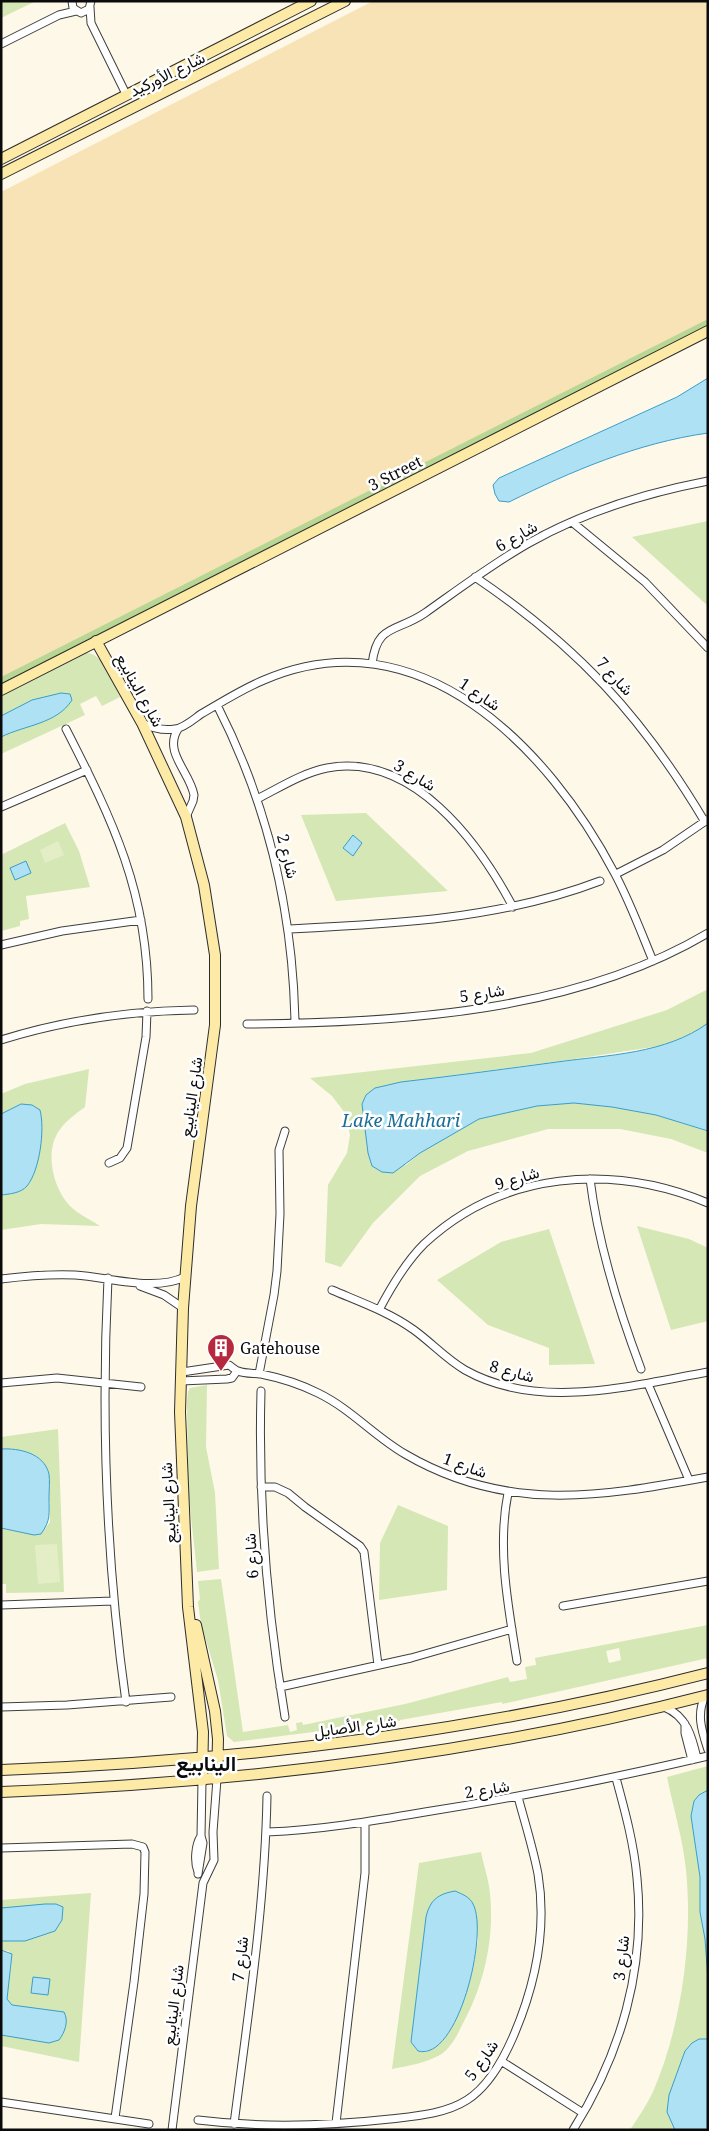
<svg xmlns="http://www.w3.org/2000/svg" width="709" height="2131" font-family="'Noto Serif',Vazirmatn,serif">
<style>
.green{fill:#d4e7b5;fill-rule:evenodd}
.forest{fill:#b9d794}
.sand{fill:#f8e3b7}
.pitch{fill:#e4eec6}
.water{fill:#afe1f4;stroke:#399ec9}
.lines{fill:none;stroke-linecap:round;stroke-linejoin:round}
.street-casing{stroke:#3e3e3e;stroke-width:9}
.secondary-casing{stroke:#2d2d2d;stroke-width:12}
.street{stroke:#fff;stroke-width:7}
.secondary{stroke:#fdeaa6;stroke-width:10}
.labels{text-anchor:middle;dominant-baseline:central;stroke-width:5;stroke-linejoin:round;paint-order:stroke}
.street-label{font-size:16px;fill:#0b0b0b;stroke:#fff}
.poi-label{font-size:16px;fill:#0b0b0b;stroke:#fff;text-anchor:start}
.water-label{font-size:18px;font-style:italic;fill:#196d97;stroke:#fff}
.district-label{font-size:21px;font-weight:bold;fill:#0b0b0b;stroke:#fff}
</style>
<rect width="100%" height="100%" fill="#fef8e9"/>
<path class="green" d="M1,1H36L1,18Z
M708,521V606L632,537Z
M85,653C104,652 113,682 120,697L102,706L96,696L80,704L85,715L1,754V695Z
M366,813L448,891L336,901L301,815Z
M65,823L79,851L90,887L26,896L29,919L20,921V926L1,931V855Z
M708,989V1023L698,1031L666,1045L568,1060L401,1082L362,1104L368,1153L372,1165H406L420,1153L479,1119L537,1106L574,1103L612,1107L656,1115L703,1130L708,1131V1153L671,1139L620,1129H548L468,1151L420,1176L373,1223L341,1267L325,1262L328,1185L347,1153L350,1135L345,1113L332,1096L310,1078L531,1053L667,1010Z
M89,1069L85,1107C74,1115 64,1122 57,1134C45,1155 54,1190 70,1206C78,1214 91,1220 100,1226L41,1224L1,1230V1195C21,1192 25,1189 34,1172L21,1104L1,1114V1094L25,1084Z
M637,1226L689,1239L708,1248V1321L671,1330Z
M549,1229L595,1364L549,1365V1348L488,1325L437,1280L501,1242Z
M207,1385L206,1447L215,1493L219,1569L197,1572L188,1489L187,1402L188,1392L190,1388Z
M58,1429L64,1592L6,1593V1584H1V1528L34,1535L41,1534L50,1522L49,1473L42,1461L13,1449H1V1437Z
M398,1505L448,1526L447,1590L379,1600L380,1543Z
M221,1579L243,1732L288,1725L290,1732L297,1730L296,1723L302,1722L303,1725L405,1704L508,1677L510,1682L527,1679L525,1667L536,1665L535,1658L708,1625V1658L502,1704V1702L400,1720V1721L234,1742L227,1736L218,1680L201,1624L198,1602L200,1599L198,1581ZM619,1648L621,1660L609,1663L606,1651Z
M708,1766V2130H630C639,2116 649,2102 655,2087C682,2022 693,1939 686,1870C683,1839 673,1807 667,1777Z
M481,1852C483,1863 487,1874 489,1886C496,1933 485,1984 462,2025C457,2036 450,2049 440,2055C425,2063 408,2066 392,2069L419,1863ZM476,1917L478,1941L474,1963L427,2052L418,2051L411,2042L421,1959Z
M91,1893L79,2062L1,2046V2035L55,2042C63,2035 65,2029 66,2019L12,2005L7,1999C5,1983 16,1966 9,1951L1,1950V1941H25L55,1931L8,1908H1V1900Z"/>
<path class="forest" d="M708,313V331L1,690V674Z"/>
<path class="sand" d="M373,1H708V319L1,677V192Z"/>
<path class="pitch" d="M58,841L64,855L45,863L40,850Z
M57,1544L60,1582L38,1584L35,1545Z"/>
<path class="water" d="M708,378V433C637,443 572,471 509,502L499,501L495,494L493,485L499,478L677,397Z
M61,693L70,694L72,700C57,724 25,725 1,737V716L32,700Z
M353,835L362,843L353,856L343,848Z
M26,861L31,873L15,880L10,868Z
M708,1023V1131L656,1115L612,1107L574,1103L537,1106L479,1119L420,1153L393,1173L382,1172L372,1166L368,1153L362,1104L366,1095L375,1088L401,1082C453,1076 505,1069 557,1062C607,1055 666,1054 708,1023Z
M21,1104L32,1105L40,1110C45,1129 40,1170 27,1186C21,1193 10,1194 1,1195V1114Z
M1,1449C19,1448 44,1453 49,1474C50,1481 49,1490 49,1498C49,1514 51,1520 41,1534L34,1535L1,1528Z
M708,1790V1979L705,1939L700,1912V1877L691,1816L694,1801L699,1795Z
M455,1891C462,1894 470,1897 473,1904C489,1933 458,2062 418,2051L411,2042L426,1917C430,1900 438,1894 455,1891Z
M45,1904H56L63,1907L62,1920L55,1931L25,1941H1V1908Z
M1,1950L12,1954L7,1999L12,2005L64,2012C69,2021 65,2032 59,2040L49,2043L1,2035Z
M33,1977L50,1979L48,1995L31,1993Z
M699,2039H708V2130H675L667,2112L669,2095L685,2051L692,2043Z"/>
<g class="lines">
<defs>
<path id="street" d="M72,1L73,8L81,13L89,9L91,1
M90,7L91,23L126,94
M1,44L59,15L76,11
M572,522L645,582L708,648
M475,577C577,646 642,716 705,822
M372,664C377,623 396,633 425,613C459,589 492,564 529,543C584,512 645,493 708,481
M217,705C268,805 293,912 295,1023
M142,723C152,728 163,731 175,729C184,728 194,719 201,714C222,702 242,689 264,680C419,613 549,748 615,874C630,902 641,932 653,961
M66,729C113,821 148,893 148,999
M178,729C163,752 190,772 194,795L193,801L186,817
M257,799C279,788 302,773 327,768C412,752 478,841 513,907
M1,807L87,770
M616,874L663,850L707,820
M289,929C394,924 501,919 600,881
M1,945L62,931L141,920
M247,1024C399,1023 575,1012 708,933
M1,1040C65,1020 128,1011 194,1010
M109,1163L120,1158L127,1148L146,1037L147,1011
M590,1179C598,1244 618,1308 641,1369
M108,1278C101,1420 106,1561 126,1702
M1,1279C25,1276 50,1274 75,1275C109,1277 153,1292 185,1277
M140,1286L164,1295L183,1308
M332,1290C360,1302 389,1312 414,1330C432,1343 446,1359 465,1370C538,1411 630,1386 708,1372
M379,1310C391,1287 405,1263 424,1244C502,1171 612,1163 708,1203
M182,1372L229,1365C232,1367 235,1370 238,1371C245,1374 254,1373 261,1374C281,1378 300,1384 318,1393C351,1409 374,1436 405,1454C506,1513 599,1497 708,1477
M259,1374L274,1295L277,1271L280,1214L279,1150L285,1131
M181,1381L227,1379L232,1378L237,1371
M1,1383L57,1378L141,1387
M648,1384L689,1480
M261,1391C258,1500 267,1610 285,1717
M261,1487H275L288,1493L305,1507L360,1546L364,1552L378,1665
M508,1493C497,1548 508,1606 517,1661
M1,1605L113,1601
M563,1606L708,1581
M280,1687L411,1658L512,1629
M705,1696C696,1715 702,1731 708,1750
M1,1707L67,1705L171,1697
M664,1707C687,1716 692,1737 697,1758
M685,1724V1733L692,1760
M267,1832C320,1830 373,1821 425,1812C520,1797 614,1778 708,1756
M1,1848L132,1844L143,1847L145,1852L144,1894L134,1982L115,2118
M198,1872C194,1862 195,1845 201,1836
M198,1874L203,1843L201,1836L202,1781
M501,2061L583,2113
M1,2102L149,2124
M198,2120C262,2128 327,2126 390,2119C416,2116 445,2114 467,2100C489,2086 503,2060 513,2037C535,1986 547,1929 538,1874C533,1848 525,1823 518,1797
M336,2123L365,1873V1822
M234,2124C248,2015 265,1905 267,1796
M172,2130L203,1883L214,1860L213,1832L217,1779
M573,2130C621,2054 646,1968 637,1878C634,1844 625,1811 616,1778"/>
<path id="secondary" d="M1,159L311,1
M1,174L345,1
M96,641L142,723L186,817L204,885L215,955V1025L191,1206L183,1308L180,1412L188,1607L203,1732L202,1781
M1,690L708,331
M196,1625L215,1711L218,1739L217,1779
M1,1770C241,1761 475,1733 708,1673
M1,1792C240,1783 476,1755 708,1695"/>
</defs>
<use href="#street" class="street-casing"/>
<use href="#secondary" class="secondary-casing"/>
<use href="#street" class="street"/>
<use href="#secondary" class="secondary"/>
</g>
<defs>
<symbol id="building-pin" viewBox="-11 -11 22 30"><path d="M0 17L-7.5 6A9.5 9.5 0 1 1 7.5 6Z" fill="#b5283d" stroke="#fff"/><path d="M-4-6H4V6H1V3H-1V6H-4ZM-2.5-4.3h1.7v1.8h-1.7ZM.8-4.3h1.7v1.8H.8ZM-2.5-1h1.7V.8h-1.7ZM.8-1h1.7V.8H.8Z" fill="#fff"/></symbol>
</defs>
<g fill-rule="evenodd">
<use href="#building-pin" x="205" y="1332" width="32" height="43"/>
</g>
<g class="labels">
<g class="street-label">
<text transform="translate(167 74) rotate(-26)">شارع الأوركيد</text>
<text transform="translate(395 473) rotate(-27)">3 Street</text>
<text transform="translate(516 536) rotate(-30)">شارع 6</text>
<text transform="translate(615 676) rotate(47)">شارع 7</text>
<text transform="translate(140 690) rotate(61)">شارع الينابيع</text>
<text transform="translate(480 694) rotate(34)">شارع 1</text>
<text transform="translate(415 775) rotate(31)">شارع 3</text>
<text transform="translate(288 856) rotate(76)">شارع 2</text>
<text transform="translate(482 993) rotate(-9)">شارع 5</text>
<text transform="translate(191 1097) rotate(-82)">شارع الينابيع</text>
<text transform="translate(517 1178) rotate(-17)">شارع 9</text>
<text transform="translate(512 1371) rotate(15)">شارع 8</text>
<text transform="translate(465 1465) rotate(20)">شارع 1</text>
<text transform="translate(168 1503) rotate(-93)">شارع الينابيع</text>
<text transform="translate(251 1556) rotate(-94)">شارع 6</text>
<text transform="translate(355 1726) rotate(-8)">شارع الأصايل</text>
<text transform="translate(487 1789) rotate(-9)">شارع 2</text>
<text transform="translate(621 1958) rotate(-84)">شارع 3</text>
<text transform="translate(240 1959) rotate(-84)">شارع 7</text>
<text transform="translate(173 2005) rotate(-83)">شارع الينابيع</text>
<text transform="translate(481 2060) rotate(-55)">شارع 5</text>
</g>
<g class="poi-label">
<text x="240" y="1348">Gatehouse</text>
</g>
<g class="water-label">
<text x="401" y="1120">Lake Mahhari</text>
</g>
<g class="district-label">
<text x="206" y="1763">الينابيع</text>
</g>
</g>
<rect width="709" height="2131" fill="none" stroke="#0b0b0b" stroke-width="5"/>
</svg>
